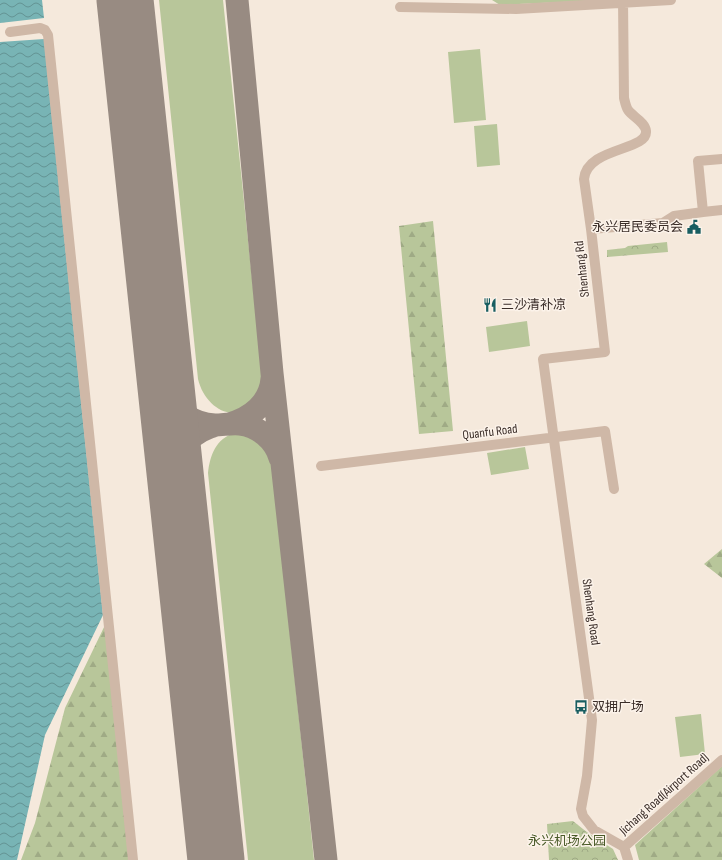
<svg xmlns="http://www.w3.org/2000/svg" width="722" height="860" font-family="'Sofia Sans Condensed','Noto Sans SC',sans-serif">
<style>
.grass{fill:#b8c69a}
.forest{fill:url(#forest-firs)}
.park{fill:url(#park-crowns)}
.water{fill:url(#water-waves)}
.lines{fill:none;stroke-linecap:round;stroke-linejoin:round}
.taxiway{stroke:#988b82;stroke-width:23}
.runway{stroke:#988b82;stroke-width:57}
.minor{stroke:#cfb8a7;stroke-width:10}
.labels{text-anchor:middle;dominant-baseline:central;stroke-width:3;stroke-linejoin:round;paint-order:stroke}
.poi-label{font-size:13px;fill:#3a2d28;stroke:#fcf3ea;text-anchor:start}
.street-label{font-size:13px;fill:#3a2d28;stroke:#fcf3ea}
.park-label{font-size:13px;fill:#4a5b29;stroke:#fcf3ea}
</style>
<defs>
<pattern id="forest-firs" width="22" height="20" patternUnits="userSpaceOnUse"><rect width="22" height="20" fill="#b8c69a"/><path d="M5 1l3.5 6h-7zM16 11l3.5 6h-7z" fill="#9faa85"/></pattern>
<pattern id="park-crowns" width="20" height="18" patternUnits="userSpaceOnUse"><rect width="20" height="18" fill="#b8c69a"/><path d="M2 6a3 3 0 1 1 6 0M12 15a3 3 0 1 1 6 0" fill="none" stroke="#9faa85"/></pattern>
<pattern id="water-waves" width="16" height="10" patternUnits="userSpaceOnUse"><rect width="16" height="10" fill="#78b4b5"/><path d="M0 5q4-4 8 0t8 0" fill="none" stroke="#639393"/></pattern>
</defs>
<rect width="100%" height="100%" fill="#f5e9dc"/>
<path class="grass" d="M159,0H223L262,374C261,381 260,388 257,395C239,429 205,409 198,379Z
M492,0H606L500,5Z
M480,49L486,120L454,123L448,52Z
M497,124L500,165L477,167L474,126Z
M527,321L530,346L489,352L486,327Z
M234,433C253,433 267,446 272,464L314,860H248L208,473C210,455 216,439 234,433Z
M525,447L529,469L491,475L487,453Z
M701,714L705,754L680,757L675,717Z"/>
<path class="forest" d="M433,221L453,431L419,434L399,226Z
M722,549V578L704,564Z
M106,623L132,860H21L35,823L65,708Z
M722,766V860H639L635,845Z"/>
<path class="park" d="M667,242L668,252L607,257V250L625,248L628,246Z
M573,821L588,833L613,849L618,860H549L547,824Z"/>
<path class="water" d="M0,0H42L44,18L0,23Z
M44,39L103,615L45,735L17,860H0V42Z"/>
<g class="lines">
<path class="taxiway" d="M237,0L272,373L326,860
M166,388C174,409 191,424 215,425C223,425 231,423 240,424C258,426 275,440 280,458
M229,424C251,418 270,403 272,379
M175,471C178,447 193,431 216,425"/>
<path class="runway" d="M125,0L216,860"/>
<path class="minor" d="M623,0L624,98C625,102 626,107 628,110C633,117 645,122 646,131C648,151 587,147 584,179L591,229L605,352L543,359L592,720L587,776L581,809L583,816L594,830L624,847
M400,7L516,9L671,0
M10,32L40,28L45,30L48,35L133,860
M703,212L722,210
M591,229L663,223L674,216L703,212L698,161L722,159
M321,466L605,431L614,489
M624,847L722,760
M624,847L628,860"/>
</g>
<defs>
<symbol id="civic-bare" viewBox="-9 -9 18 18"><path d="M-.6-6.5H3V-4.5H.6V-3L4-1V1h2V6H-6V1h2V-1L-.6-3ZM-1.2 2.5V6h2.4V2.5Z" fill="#185e61" stroke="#fcf3ea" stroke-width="2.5" paint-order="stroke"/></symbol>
<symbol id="restaurant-bare" viewBox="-9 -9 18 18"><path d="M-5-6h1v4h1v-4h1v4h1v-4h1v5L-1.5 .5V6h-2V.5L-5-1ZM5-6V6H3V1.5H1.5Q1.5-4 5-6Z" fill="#185e61" stroke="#fcf3ea" stroke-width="2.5" paint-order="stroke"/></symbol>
<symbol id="bus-bare" viewBox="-9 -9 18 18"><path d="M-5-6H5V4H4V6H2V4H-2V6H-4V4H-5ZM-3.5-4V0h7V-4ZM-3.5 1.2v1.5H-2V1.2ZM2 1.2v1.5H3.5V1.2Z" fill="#185e61" stroke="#fcf3ea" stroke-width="2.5" paint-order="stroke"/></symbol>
</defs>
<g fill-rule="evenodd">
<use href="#civic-bare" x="684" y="217" width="20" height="20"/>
<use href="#restaurant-bare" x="480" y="295" width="20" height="20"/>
<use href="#bus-bare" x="571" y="697" width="20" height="20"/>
</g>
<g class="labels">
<g class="poi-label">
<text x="683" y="227" text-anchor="end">永兴居民委员会</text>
<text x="501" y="305">三沙清补凉</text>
<text x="592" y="707">双拥广场</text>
</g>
<g class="street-label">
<text transform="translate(582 269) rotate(-96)">Shenhang Rd</text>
<text transform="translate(490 432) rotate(-7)">Quanfu Road</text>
<text transform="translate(591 612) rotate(82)">Shenhang Road</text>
<text transform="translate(664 794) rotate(-42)">Jichang Road(Airport Road)</text>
</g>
<g class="park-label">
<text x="567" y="841">永兴机场公园</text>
</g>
</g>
</svg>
